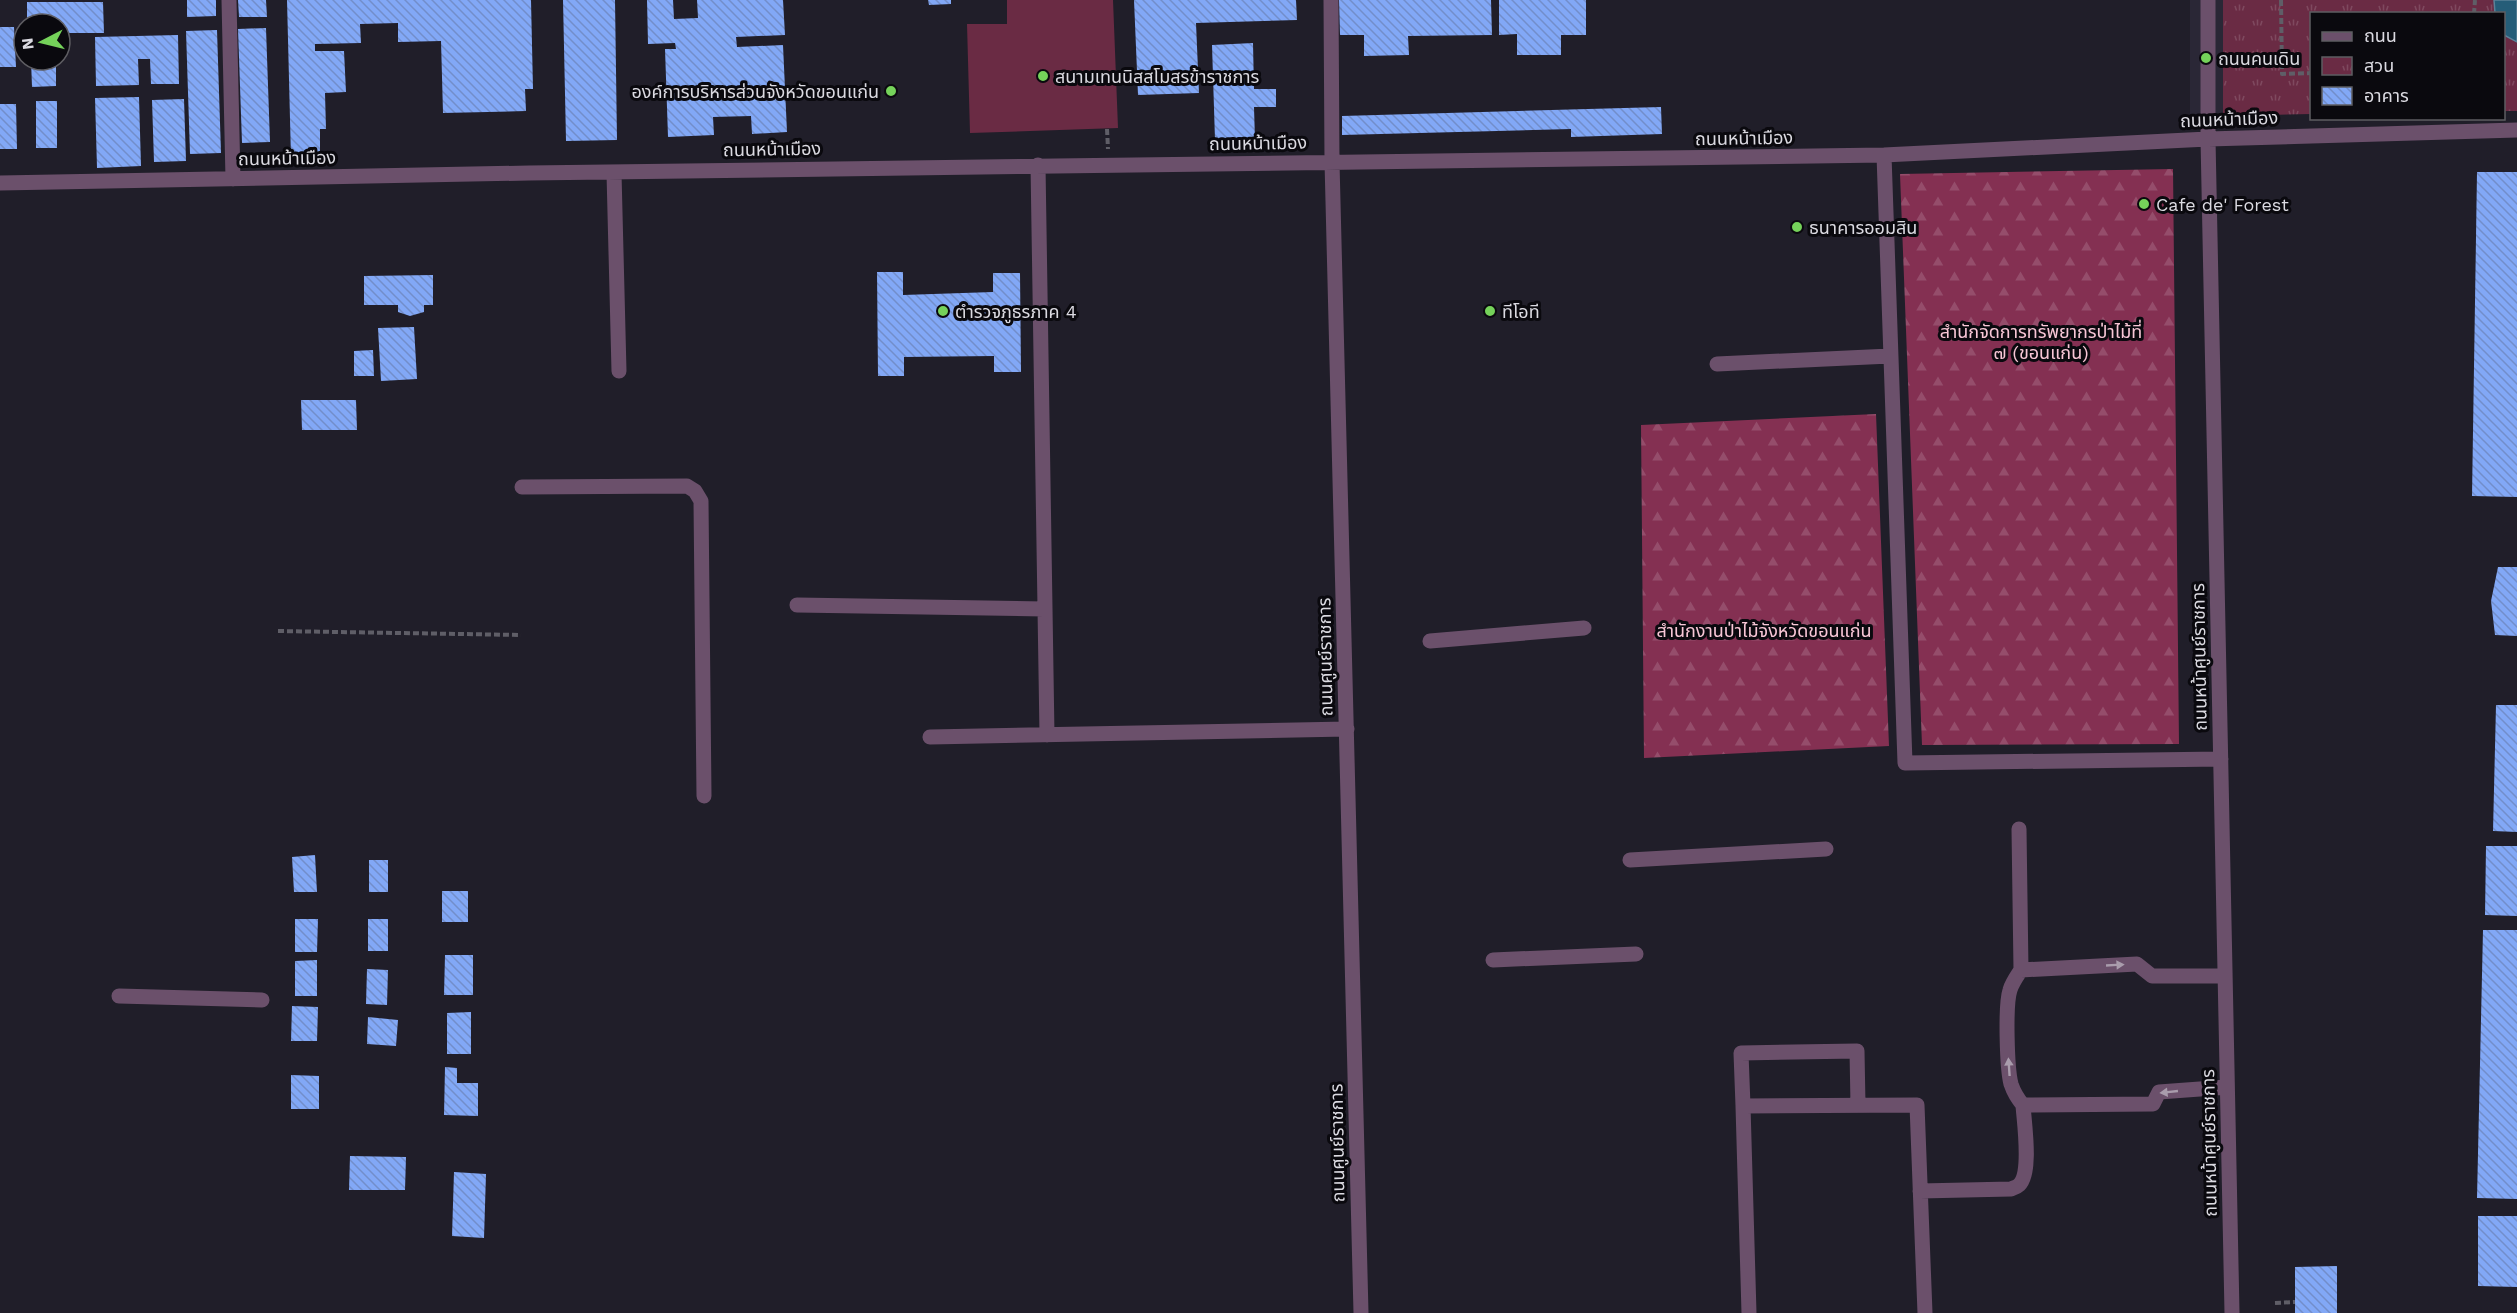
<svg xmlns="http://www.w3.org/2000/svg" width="2517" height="1313" font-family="'Work Sans','Noto Sans Thai',sans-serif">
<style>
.built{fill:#2a2736}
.forest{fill:url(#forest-firs)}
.park{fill:url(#park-tufts)}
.pitch{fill:#6a2b44}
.water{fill:#255d78;stroke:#5c8298;stroke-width:1.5}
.building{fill:url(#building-back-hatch)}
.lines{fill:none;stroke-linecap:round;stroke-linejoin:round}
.path{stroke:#5f5e67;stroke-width:4;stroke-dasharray:6 3;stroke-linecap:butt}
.minor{stroke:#6b506b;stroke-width:15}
.oneway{fill:#a99cac}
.poi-dot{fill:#75d25a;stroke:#0a090e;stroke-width:2}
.labels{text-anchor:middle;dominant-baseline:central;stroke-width:6;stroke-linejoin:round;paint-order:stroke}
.poi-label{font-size:18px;fill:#dbdae1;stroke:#0a090e;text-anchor:start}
.street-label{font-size:18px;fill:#dbdae1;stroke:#0a090e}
.park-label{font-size:18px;fill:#f8c6d6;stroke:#0a090e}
</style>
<defs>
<pattern id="forest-firs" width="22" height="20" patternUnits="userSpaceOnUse" patternTransform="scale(1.5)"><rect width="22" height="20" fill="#843052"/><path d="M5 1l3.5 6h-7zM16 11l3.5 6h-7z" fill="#954d6b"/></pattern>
<pattern id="park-tufts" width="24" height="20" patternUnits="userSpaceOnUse" patternTransform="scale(1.5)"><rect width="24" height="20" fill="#6a2b44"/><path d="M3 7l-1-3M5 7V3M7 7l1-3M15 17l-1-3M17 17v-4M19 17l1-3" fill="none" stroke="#7f495f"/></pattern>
<pattern id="building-back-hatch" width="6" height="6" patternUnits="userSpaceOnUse" patternTransform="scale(1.5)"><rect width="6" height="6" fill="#82a8f6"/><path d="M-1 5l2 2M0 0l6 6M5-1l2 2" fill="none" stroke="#728eca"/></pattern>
</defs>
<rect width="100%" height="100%" fill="#201e29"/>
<path class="built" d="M2190,0H2223V116H2190Z"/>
<path class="forest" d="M2173,169L2179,744L1922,745L1900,174Z
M1876,414L1889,746L1644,758L1641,425Z"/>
<path class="park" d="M2223,0H2494L2495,13L2312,14L2311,114L2223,116Z
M2504,35L2517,42V111H2504Z"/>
<path class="pitch" d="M1007,0H1113L1118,128L970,133L967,24H1007Z"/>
<path class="water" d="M2494,0H2517V42L2504,35V14L2495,13Z"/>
<path class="building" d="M187,0H216V16L187,17Z
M238,0H266L267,17H239Z
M287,0H531L533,89H525L526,111L443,113L441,41L398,42V23L360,24L361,43L315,44V51H344L346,92L325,93L326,129H320V158L291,159Z
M563,0H615L617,140L566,141Z
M647,0H673L674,19L698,18L697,0H783L785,35L736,37L737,47L783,45L787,132L752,134L751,116L713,117L714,135L668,137L665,49H676L675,43L648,44Z
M928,0H951V4L929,5Z
M1134,0H1296L1297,20L1196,23L1199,93L1138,95Z
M1339,0H1491L1492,35L1408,36L1409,55L1364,56V35H1340Z
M1499,0H1586V35H1561V55H1517V34L1499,35Z
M27,2H103L104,33H60V24H27Z
M0,27H14L16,67H0Z
M266,28L270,142L242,143L238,29Z
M217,30L221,153L190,154L186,31Z
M178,35L179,84H151L150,59H138L139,85L96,86L95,37Z
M1253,43L1254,89H1276V107H1254L1255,140H1215L1212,45Z
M31,60H56V86L32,87Z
M139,97L141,166L97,168L95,98Z
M184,99L186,161L154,162L152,100Z
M36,101H57V148H36Z
M0,104H16L17,149H0Z
M1661,107L1662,134L1571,137V129L1342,135V116Z
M2477,172H2517V497L2472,496Z
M877,272H903V295L993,292V273H1020L1021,372H994V356L904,357V376H878Z
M433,275V305H424V312L410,316L398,312V305H364V276Z
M414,327L417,379L381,381L378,328Z
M373,350L374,376H354V351Z
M301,400H356L357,430H302Z
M2498,567H2517V636L2495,635L2491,601Z
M2496,705H2517V832L2493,831Z
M2486,846H2517V916L2485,915Z
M315,855L317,892H294L292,857Z
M369,860H388V892H369Z
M442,891H468V922H442Z
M295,919H318L317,952H295Z
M368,919H388V951H368Z
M2483,930H2517V1199L2477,1198Z
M445,955H473V995H444Z
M317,960V996H295V961Z
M367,969L388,970L387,1005L366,1004Z
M292,1006L318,1007L317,1041H291Z
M471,1012V1054H447V1013Z
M368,1017L398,1020L396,1046L367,1044Z
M445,1067L457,1068V1083H478V1116L444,1115Z
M291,1075L319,1076V1109H291Z
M350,1156L406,1157L405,1190H349Z
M454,1172L486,1174L484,1238L452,1236Z
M2478,1216H2517V1287L2478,1286Z
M2337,1266V1313H2295V1267Z"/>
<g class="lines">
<path class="path" d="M2281,0L2282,74L2312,73
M2474,14L2475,0
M1107,129L1108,149
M278,631L521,635
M2275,1303L2295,1302"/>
<path class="minor" d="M229,0L233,179
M1331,0L1332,162L1361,1313
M2208,0V139L2232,1313
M1884,155L1905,763L2221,759
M1038,165L1047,735
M614,173L619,371
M0,183L529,173L1884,155L2208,139L2517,130
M1717,364L1890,356
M522,487L687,486L695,491L701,501L704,796
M797,605L1044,609
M1430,641L1584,628
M930,737L1347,729
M2019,829L2021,970
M1630,860L1826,849
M1493,960L1636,954
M2225,976H2152L2137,964L2021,970C2017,976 2012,983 2010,990C2005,1005 2007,1069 2011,1084C2014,1093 2017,1098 2023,1105L2153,1104L2159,1092L2227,1087
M119,996L262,1000
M1743,1106L1741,1053L1857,1051L1858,1105
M1920,1191L2011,1189C2013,1188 2017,1187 2019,1185C2032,1173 2024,1122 2023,1105
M1749,1313L1743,1106L1917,1105L1925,1313"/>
</g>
<defs><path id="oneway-solid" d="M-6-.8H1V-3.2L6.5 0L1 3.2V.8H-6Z" transform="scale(1.5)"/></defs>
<g class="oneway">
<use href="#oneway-solid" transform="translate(2115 965) rotate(-3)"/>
<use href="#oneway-solid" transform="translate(2009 1067) rotate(-94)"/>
<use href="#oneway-solid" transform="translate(2169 1092) rotate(174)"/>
</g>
<g class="poi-dot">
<circle cx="2206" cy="58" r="6"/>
<circle cx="1043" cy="76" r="6"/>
<circle cx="891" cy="91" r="6"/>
<circle cx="2144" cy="204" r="6"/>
<circle cx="1797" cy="227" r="6"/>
<circle cx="943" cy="311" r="6"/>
<circle cx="1490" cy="311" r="6"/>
</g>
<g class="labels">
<g class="poi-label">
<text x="2218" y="58">ถนนคนเดิน</text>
<text x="1055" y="76">สนามเทนนิสสโมสรข้าราชการ</text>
<text x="879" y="91" text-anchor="end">องค์การบริหารส่วนจังหวัดขอนแก่น</text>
<text x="2156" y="204">Cafe de' Forest</text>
<text x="1809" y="227">ธนาคารออมสิน</text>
<text x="955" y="311">ตำรวจภูธรภาค 4</text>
<text x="1502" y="311">ทีโอที</text>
</g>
<g class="street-label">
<text transform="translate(2229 119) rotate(-2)">ถนนหน้าเมือง</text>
<text transform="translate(1744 138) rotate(-1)">ถนนหน้าเมือง</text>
<text transform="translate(1258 143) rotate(-1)">ถนนหน้าเมือง</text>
<text transform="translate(772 149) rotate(-1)">ถนนหน้าเมือง</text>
<text transform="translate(287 158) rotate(-1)">ถนนหน้าเมือง</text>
<text transform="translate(1325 657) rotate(-91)">ถนนศูนย์ราชการ</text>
<text transform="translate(2199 657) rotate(-91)">ถนนหน้าศูนย์ราชการ</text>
<text transform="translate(1337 1143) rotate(-91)">ถนนศูนย์ราชการ</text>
<text transform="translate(2209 1143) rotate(-91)">ถนนหน้าศูนย์ราชการ</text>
</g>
<g class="park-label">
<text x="2041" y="331">สำนักจัดการทรัพยากรป่าไม้ที่<tspan x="2041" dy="21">๗ (ขอนแก่น)</tspan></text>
<text x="1764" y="630">สำนักงานป่าไม้จังหวัดขอนแก่น</text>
</g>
</g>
<rect x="2310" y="12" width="195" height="108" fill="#0a090e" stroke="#5e5d62" stroke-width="1.5"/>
<rect x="2322" y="32" width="30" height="9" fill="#6b506b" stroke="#5e5d62" stroke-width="1.5"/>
<text x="2364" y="42" font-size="18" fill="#dbdae1">ถนน</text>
<rect x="2322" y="57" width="30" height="18" fill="url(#park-tufts)" stroke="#5e5d62" stroke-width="1.5"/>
<text x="2364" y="72" font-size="18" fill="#dbdae1">สวน</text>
<rect x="2322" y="87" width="30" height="18" fill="url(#building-back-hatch)" stroke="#5e5d62" stroke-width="1.5"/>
<text x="2364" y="102" font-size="18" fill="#dbdae1">อาคาร</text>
<g transform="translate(42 42) rotate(263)"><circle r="28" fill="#0a090e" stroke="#5e5d62" stroke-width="1.5"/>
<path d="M0-4.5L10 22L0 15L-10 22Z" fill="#75d25a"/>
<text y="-9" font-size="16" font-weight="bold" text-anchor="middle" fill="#dbdae1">N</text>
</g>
</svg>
